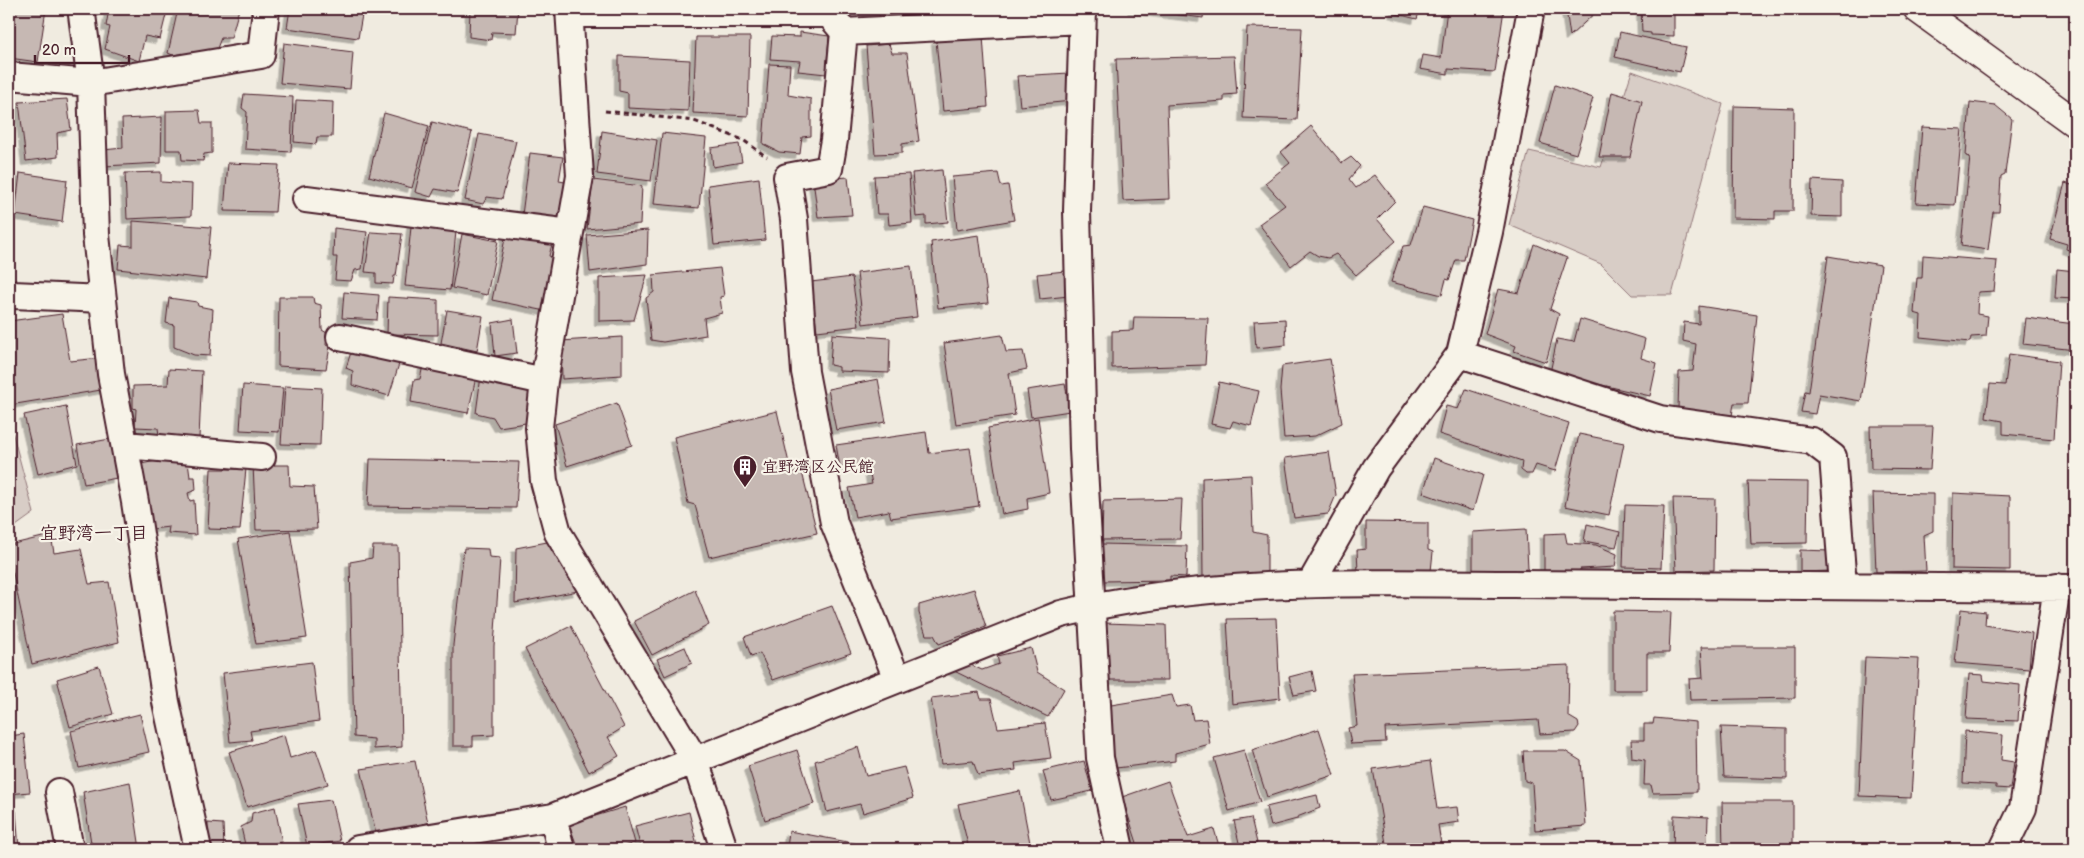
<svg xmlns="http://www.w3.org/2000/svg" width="2084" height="858" font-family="'Balsamiq Sans','Klee One',sans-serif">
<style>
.green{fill:#d8cdc6;stroke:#917678}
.building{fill:#c6b8b3;stroke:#4a1f2b;filter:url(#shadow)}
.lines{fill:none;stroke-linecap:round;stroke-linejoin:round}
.minor-casing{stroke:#4a1f2b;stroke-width:30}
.tertiary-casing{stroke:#4a1f2b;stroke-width:31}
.path{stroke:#4a1f2b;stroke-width:3;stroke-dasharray:5 4;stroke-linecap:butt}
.minor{stroke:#f7f3e8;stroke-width:26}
.tertiary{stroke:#f7f3e8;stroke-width:28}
.labels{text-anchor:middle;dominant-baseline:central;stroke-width:4.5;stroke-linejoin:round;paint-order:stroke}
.poi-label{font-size:16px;font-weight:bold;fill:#4a1f2b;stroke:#f7f3e8;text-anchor:start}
.neighbourhood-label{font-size:18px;font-weight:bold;fill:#4a1f2b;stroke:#f7f3e8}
</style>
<defs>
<filter id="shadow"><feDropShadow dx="-4.5" dy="4.5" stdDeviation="0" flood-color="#0004"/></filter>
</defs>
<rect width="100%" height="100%" fill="#f0ebe0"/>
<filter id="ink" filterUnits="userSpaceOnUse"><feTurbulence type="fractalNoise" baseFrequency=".02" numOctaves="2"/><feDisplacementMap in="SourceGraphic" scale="10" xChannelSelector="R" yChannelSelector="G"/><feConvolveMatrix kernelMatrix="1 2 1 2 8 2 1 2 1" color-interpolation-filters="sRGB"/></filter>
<g filter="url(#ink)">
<path class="green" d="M1632,71L1723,104L1672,295H1632L1601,264L1509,225L1529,151L1601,167Z
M9,420L34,513L9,531Z"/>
<path class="building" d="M9,9H46L38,62L9,58Z
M109,9H157L167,11L160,39L145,36L139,61L105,49L110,27L106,26Z
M178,9H239L231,38H221L214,56L185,60L168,53Z
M290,9H363L358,38L287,28Z
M470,9H518L516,33L492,32L491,40L469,37Z
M851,9H879L880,23H851Z
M1132,9H1204L1203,18Z
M1395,9H1420L1417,19L1393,13Z
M1447,9H1504L1495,72L1448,69V74L1420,69L1423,55L1441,58Z
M1566,9H1599L1570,36Z
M1641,9H1691L1674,10V36L1651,35V33L1642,32Z
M1247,27L1302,28L1297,120L1243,118Z
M800,32L829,36L826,74L798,71L800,61L770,59L772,36L800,37Z
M1620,32L1686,47L1680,72L1615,57Z
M983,36L988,107L943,111L936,40Z
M696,37H750L748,116L693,113Z
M284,43L353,52L350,89L280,83Z
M889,44L892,53H907L919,141L902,144V153L875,154L866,46Z
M619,56L690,60L688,111L628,108V93L619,91Z
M1234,56L1237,94L1224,95V101L1167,105L1170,199L1123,201L1116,59Z
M769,64L790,65L788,95L811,99V136L802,137L800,154L779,152L763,144Z
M1069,73L1072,101L1020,106L1017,76Z
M1555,85L1593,98L1576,154L1540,143Z
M1612,92L1642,101L1630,157H1599Z
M244,94L293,97L291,152L245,149L247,112L242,108Z
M67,99L71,130L57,133L58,157L26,161L19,102Z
M296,100L333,102L332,137H317L316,144L294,142Z
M1970,102L1995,105L2012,119L2005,174L2001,176L1999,212H1993L1988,250L1961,246L1970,157L1966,156Z
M1734,106L1794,108L1793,211H1775V219L1733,218Z
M199,110L201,123H212V153L204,154L203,161L182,160L181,150H166V111Z
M384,113L429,126L412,188L369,176Z
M162,117L161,163L104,166L103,150L123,148L122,119Z
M432,122L472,132L457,193L435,189L431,197L415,192Z
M1311,126L1342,163L1351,157L1360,166L1349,179L1356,188L1375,175L1395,201L1377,219L1396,241L1356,275L1336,254L1328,258L1318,256L1310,251L1291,266L1259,224L1285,205L1265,183L1290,163L1281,152Z
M1922,127L1962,129L1955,205L1916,203Z
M602,131L657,140L651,181L597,174Z
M662,133L706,138L699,208L654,204Z
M479,134L516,141L502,199L487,197L483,204L465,200Z
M739,144L742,162L713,167L711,148Z
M530,153L563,157L559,181L571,183L566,219L522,215Z
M228,163L279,165L275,212L224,211Z
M942,170L948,222L926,224V216L916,217L912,173Z
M161,172V182L192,184L191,216L127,219L125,173Z
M20,173L67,180L62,222L15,215Z
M998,173L1001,186L1008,185L1014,220L957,230L952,177Z
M909,174L912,223L889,225L888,214H877L874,176Z
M848,177L852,215L818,217L813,180Z
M759,178L765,240L714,245L708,185Z
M593,180L642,186L640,224L587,229Z
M1812,180L1842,182V217L1811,216Z
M2065,183L2075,186V252L2066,249L2067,244L2050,239Z
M1423,207L1472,220L1464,260H1456L1449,280L1446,279L1442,295L1391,282L1403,246L1411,245Z
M412,217L457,222L450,290L405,286Z
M133,221L211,227L206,279L118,269L120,245L133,246Z
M334,228L367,232L362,269L355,270L351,281L335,280L337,257H333Z
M648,230L647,264L590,272L587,235Z
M371,232L402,234L396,276H394L393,284L376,283V273L365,272Z
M462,234L498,241L487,295L452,288Z
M506,234L552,244L549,256L559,259L546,311L492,300Z
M979,235L988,303L938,308L931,242Z
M1534,244L1567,258L1550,309L1559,314L1546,362L1514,351L1516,346L1485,334L1498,289L1519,293Z
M1923,255L1997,261L1994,291L1978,292L1977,314L1988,316L1986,336L1971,337L1970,342L1920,337L1921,315L1914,313L1917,278H1922Z
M1828,256L1881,265L1861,401L1819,394L1815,414L1801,412L1805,391L1809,392Z
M911,266L917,317L863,324L857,273Z
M720,268L724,296L720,297L722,313L704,318L706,335L663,342L651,340L646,298L654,292L653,275Z
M2057,269L2075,271V299L2055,298Z
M1065,271L1069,296L1040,299L1037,274Z
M647,275L634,320L599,321V278Z
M852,277L859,326L817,331L811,282Z
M344,292L379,295L377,320L342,318Z
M279,297H313L314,303L321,305L322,330L327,333L326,345L330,347L326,369L278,366Z
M388,297L438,300V335L387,334Z
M169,298L197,302L198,306L213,309L210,356L194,355L174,347V325L166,323Z
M1699,306L1757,315L1748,403H1734L1732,416L1678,409L1679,372L1693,371L1696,344L1683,341L1684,322L1699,324Z
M447,310L483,316L477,351L441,343Z
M62,314L70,361L101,358L107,389L10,405L9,321Z
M1134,317L1208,318L1205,365L1112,368V331L1133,330Z
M2026,318L2075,324V350L2023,344Z
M513,319L517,353L495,356L492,323Z
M1285,319L1286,345L1256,348L1254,321Z
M1580,319L1645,339L1641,358L1657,363L1650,396L1550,373L1557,339L1574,342Z
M832,334L890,338L889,373L839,371V367L830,365Z
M1002,335L1006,352L1023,351L1027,369L1009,373L1015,415L956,424L944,343Z
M622,337V375L562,379L561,341Z
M351,352L399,364L389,396L352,385L353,371L346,368Z
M2009,354L2059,361L2054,439L2003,434V421L1986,418L1990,384L2005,385Z
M1330,359L1342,423L1315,436L1284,438L1280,390L1282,366Z
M424,361L477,373L468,413L411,402L414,380L420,379Z
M169,369L202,371L199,438L159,435L158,428L135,427L136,409L133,408V386L168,385Z
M481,376L532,388L526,423L499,427L493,417L476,413Z
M878,379L886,422L836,430L828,389Z
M1219,382L1259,391L1251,426L1233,421L1230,428L1211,424Z
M1065,384L1070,411L1031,417L1027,390Z
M243,385L283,388L279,432L240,430Z
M285,386L322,388L320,445L281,444Z
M1466,389L1569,423L1555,471L1536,465L1532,474H1526L1521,470L1522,461L1439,434L1446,406L1458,409Z
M617,403L632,445L567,466L555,424Z
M66,406L77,464L38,474L24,415Z
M777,411L791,472H802L817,533L709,557L695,505L688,503L674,437Z
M1038,418L1049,493L1027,498L1028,509L1002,514L988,428Z
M1870,426H1933L1930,470L1871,469Z
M926,432L929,453L970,448L979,506L891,518L889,511L855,517L849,488L872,484L868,464L840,467L836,445Z
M1579,434L1624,443L1609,515L1565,506Z
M110,439L117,478L84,484L77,445Z
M1329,452L1336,495L1328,514L1294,518L1285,458Z
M187,455L190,477H195L196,490L188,493L190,501L194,500L196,535L168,533L169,527L152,529L141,464Z
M1434,458L1483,475L1473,511L1423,493Z
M370,459L519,462L516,508L368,506Z
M253,465H289L290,486L314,487L317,529L256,530Z
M211,469H246L240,530L208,529Z
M1251,475L1253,532L1267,535V574L1203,578L1202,478Z
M1748,481L1808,482L1807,543L1751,544Z
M1873,493L1933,494V531L1924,535L1926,571L1876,572Z
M1953,493L2010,496V570L1952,569Z
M1673,498L1715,499L1714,570L1676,571Z
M1182,499L1180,539L1102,540L1103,501Z
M1625,505L1664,506L1661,568L1623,567Z
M1366,522L1428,523V550L1433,552L1431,571L1358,572L1357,550L1366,549Z
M1587,524L1620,532L1616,547L1584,541Z
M1526,529L1528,569L1473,575V532Z
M290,531L307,638L256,644L238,539Z
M1565,533L1567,543L1596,545L1617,554L1615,567L1580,569V574H1544V534Z
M51,535L54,553L81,549L89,584L109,582L119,642L32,664L9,554V545Z
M547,542L578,591L515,603L516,548Z
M1102,544L1187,546L1186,577L1170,576V580L1103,581Z
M373,546H398L402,747L374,749V739L354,737L350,562L372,558Z
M464,548L488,549L489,557L500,558L494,646V735L473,736V746H453V645Z
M1800,550L1830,551L1832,571L1800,572Z
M974,589L986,627L939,644L934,635H926L919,613V605Z
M695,590L709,625L652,655L634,621Z
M832,606L851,653L773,680L760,653L751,656L744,637Z
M1961,609L1986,612L1985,625L2032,633L2029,669L1955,663Z
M1613,611L1671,612L1669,653H1647V690H1613Z
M1276,618L1280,698L1232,704L1227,619Z
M1104,623L1166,625L1168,680H1105Z
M571,626L624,727L608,737L619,756L589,772L525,649Z
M685,647L692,663L665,676L657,659Z
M1701,647H1795V698L1690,700L1689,679L1703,678Z
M1031,648L1037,672L1064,689L1048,717L950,669L964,662L982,670L999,664L997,656Z
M1865,657L1919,659L1911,798L1859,796Z
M312,662L319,721L250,731L252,740L230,742L223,673Z
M1569,665L1568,716L1578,722L1579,726L1575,732L1540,734L1538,720L1385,728L1386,742L1351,744L1348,728L1357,726L1352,674Z
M99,666L113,714L70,727L57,679Z
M1312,671L1316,691L1294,695L1289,677Z
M1969,674L1983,675L1984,681L2020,685L2018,721L1966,719Z
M979,692L981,699H991L998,728L1045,723L1051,758L1015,763L1016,770L978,775L973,761L941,764L931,698Z
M1172,695L1176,707L1190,705L1193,720L1206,719L1210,744L1175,753V761L1116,768L1105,706Z
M140,714L149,752L79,768L71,731Z
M1654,718L1696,722L1697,792L1653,793L1651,785H1644L1645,760L1632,758L1631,740H1644V724H1653Z
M1721,727L1787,729V779L1724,777Z
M1319,729L1334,775L1267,797L1252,750Z
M1965,731L2003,735L2001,760L2014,762L2010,789L1996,788V785L1963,783Z
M24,734L30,792L9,794V736Z
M284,735L290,758L316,750L328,784L247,807L229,752Z
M858,747L866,776L904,767L913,798L863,813L860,804L827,812L815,761Z
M797,750L814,804L765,820L748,766Z
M1244,750L1260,802L1229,811L1214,758Z
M1523,751H1565L1581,761L1586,826L1535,830L1532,783L1525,781Z
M415,761L428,823L376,834L361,769Z
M1084,761L1092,791L1051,800L1043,771Z
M1430,761L1437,809L1457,807L1459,822L1438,825L1441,844L1387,849L1373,769Z
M1168,781L1188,837L1214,829L1220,849H1139L1122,797Z
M130,782L140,849H92L83,792Z
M1020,791L1031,848L969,849L958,804Z
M1317,795L1320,808L1297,817V819L1271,826L1266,807Z
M331,800L340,841L307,846L298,804Z
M1722,802H1793V849H1723Z
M275,807L282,842L246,849L241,827L251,822L252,813Z
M625,807L635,843L613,849H578L569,824Z
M16,811L19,849H9V812Z
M689,812L698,849H641L635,826Z
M1674,815L1708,817L1707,849H1673Z
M1251,818L1257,843L1240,847L1234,821Z
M208,823L223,824L224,849H211L207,847Z
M789,831L885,849H787Z"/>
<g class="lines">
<defs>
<path id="minor" d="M84,9L82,15L91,83L96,235L111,374L135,502L166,702L198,849
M569,9L580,176L544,381L539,428L544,481L558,533L695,760L724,849
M1083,9L1077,211L1083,449L1100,758L1120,849
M570,14H829L844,32L1082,20
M844,32L834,140L829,169L787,177L794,219L805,372L834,523L897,679
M9,76L91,83L261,55L266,9
M306,199L570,233
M9,293L13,295L103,299
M340,337L544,381
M1460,354L1660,419L1812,441L1833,457L1843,585
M125,445L262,457
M1311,583L1376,468L1460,354L1489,232L1531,9
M59,792L70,849
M553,817L561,849
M358,849L553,817L1061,614C1209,578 1363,583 1513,584C1701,584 1888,586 2075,588
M2003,849L2023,808L2057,587"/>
<path id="tertiary" d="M1918,9L2075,123"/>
</defs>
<use href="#minor" class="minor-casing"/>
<use href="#tertiary" class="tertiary-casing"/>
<path class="path" d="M605,111L694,121L743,140L767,157"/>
<use href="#minor" class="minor"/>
<use href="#tertiary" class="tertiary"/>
</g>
</g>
<defs>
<symbol id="building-pin" viewBox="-11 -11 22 30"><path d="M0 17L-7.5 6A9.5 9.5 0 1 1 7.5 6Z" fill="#4a1f2b" stroke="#f7f3e8"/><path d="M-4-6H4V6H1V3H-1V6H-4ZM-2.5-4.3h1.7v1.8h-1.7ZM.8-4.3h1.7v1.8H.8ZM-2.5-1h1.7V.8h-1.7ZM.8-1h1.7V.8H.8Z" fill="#fff"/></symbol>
</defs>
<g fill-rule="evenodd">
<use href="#building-pin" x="731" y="453" width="28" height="38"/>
</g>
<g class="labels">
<g class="poi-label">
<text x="762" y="467">宜野湾区公民館</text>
</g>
<g class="neighbourhood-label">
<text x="94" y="533">宜野湾一丁目</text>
</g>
</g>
<rect width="2084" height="858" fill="none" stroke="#f7f3e8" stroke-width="30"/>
<rect x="15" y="15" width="2054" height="828" fill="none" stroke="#4a1f2b" stroke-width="2" filter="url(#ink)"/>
<path d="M35 55v8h94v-8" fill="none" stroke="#4a1f2b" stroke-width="2.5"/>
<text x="42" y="55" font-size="15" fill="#4a1f2b" stroke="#f7f3e8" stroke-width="4" paint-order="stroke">20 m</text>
</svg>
